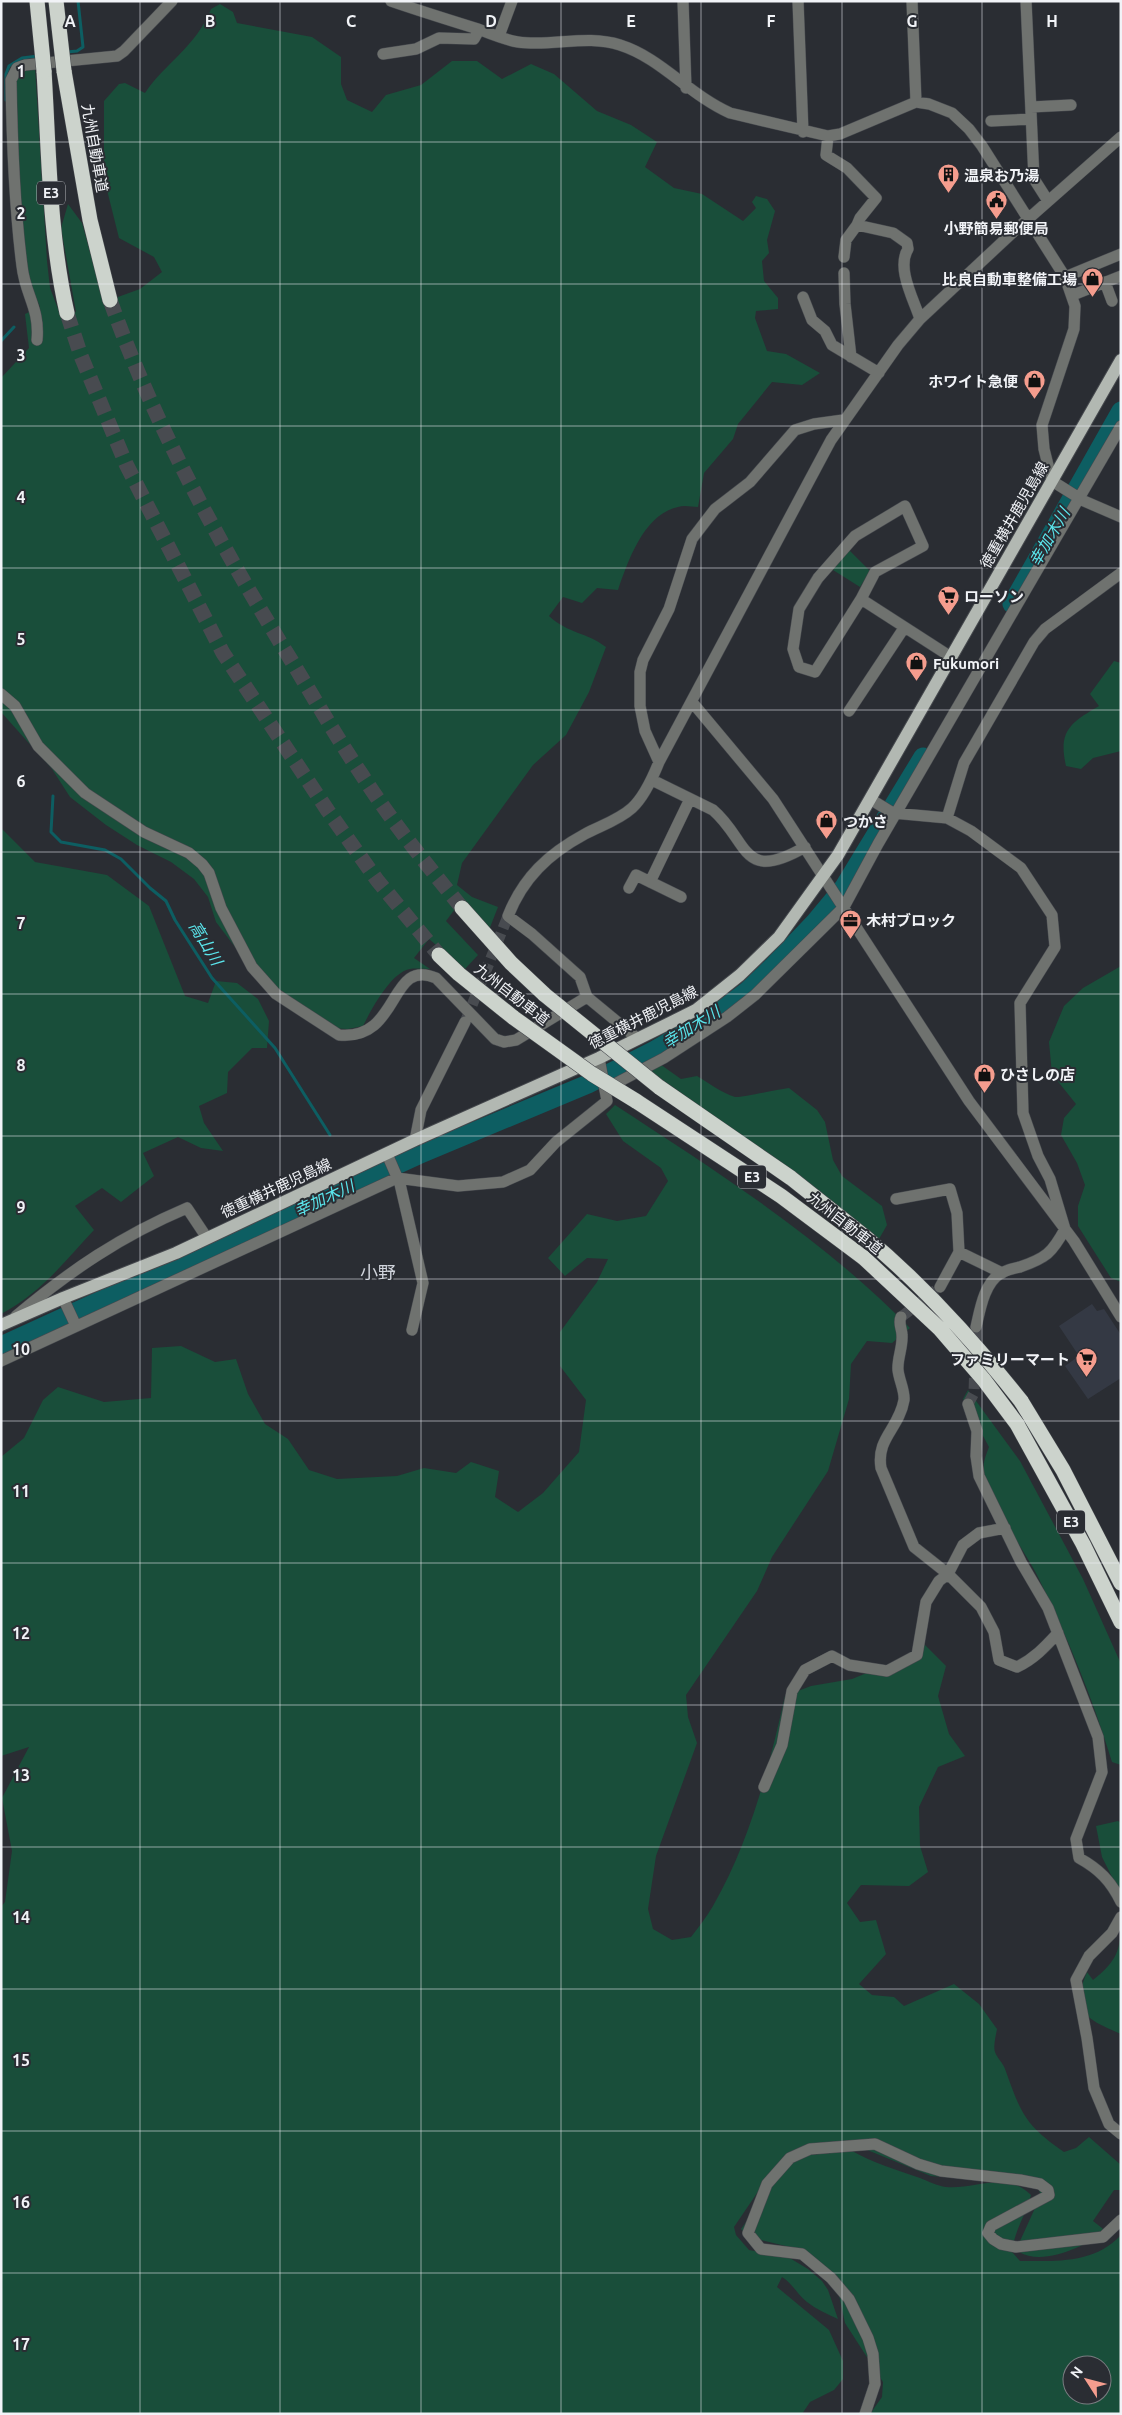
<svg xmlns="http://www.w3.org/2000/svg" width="1122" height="2415" font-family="Ubuntu,'Noto Sans JP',sans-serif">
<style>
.built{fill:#343944}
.green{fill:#194e3a;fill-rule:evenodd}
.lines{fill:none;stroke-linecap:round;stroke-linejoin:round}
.stream{stroke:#0d5e62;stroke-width:3}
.river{stroke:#0d5e62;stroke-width:19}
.minor-tunnel{stroke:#484b50;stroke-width:11;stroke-dasharray:11 5.5;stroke-linecap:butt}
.highway-tunnel{stroke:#484b50;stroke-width:15;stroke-dasharray:15 8;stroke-linecap:butt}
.minor-casing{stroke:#46494e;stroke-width:12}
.major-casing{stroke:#46494e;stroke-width:14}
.highway-casing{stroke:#46494e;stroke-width:16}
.minor{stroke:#6f726f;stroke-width:11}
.major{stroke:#b2b8b2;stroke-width:12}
.highway{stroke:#ccd3cc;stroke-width:15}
.highway-bridge-casing{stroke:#46494e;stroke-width:16;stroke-linecap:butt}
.highway-bridge{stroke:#ccd3cc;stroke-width:15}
.grid{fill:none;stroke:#f1f3f7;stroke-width:1;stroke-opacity:0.55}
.labels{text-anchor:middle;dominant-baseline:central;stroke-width:4;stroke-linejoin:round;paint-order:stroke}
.shield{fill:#2a2d33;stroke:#b5b8bc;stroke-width:1}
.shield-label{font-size:14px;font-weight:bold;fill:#f1f3f7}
.street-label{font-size:15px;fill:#f1f3f7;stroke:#2a2d33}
.poi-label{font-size:15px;font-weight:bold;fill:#f1f3f7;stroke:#2a2d33;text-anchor:start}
.water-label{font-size:16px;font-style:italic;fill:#5ae5ec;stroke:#2a2d33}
.quarter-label{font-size:18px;fill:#d0d4dc;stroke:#2a2d33}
.grid-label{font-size:16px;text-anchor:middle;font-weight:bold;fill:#f1f3f7;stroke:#2a2d33;stroke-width:4;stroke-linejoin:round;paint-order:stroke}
</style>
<rect width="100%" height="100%" fill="#2a2d33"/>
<path class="built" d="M1092,1304L1097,1311L1104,1309L1121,1335V1378L1088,1399L1065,1366L1079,1356L1059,1326Z"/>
<path class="green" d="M220,4L233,12L237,23L312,37L341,57V84L347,100L372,112L386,95L421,85L452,61H477L502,79L531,64L554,74L597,111L631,125L657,142L645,167L674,188L702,194L743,221L756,208L752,202L756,196L767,199L775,211L767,240L769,253L762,261L764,281L778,298V309L756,311L755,318L767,351L786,354L820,373L802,385L772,382L738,424L733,439L704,473L698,507C692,507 684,505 678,507C644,514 628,561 618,590L597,588L582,603L563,597L549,616C569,634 586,632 606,647L589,692L566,735L533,765L462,863L457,885L472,897L498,907L489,930L461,901L446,921L478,955L465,969L429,939L414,958L430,969C423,969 416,968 410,969C391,972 371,1010 363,1026L348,1029L327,1028L296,1010L238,951L216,922L208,897L194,879L171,862L137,845L106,825L70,797L52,769L1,712V378L29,348L25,314L40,307L27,276L20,220L15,79L20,72L35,68L47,261L50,288L61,317L76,312L61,228L68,204L82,223L104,302L140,289L162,272L154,257L119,238L104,178V101L119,84L125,83L145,93C165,63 196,47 211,9Z
M849,550L870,571L860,587L833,570Z
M1114,661L1121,663V751L1093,758L1081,769L1066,766C1058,731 1070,723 1099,706L1090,694Z
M1,828L35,862L107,875L149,906L185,996L208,1003L216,981L237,983L258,999L269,1021L267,1048H252L228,1072L227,1093L199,1106L204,1123L223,1151L201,1148L178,1137L143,1153L154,1176L121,1202L102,1188L75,1206L94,1230C63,1263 42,1292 1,1314Z
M1121,966V1282L1111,1278L1078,1226V1206L1085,1185L1077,1163L1061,1135L1064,1118L1076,1104L1052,1074L1049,1042L1064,1006L1083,988Z
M657,1062L681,1079L697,1076C709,1083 722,1093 735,1097C739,1098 780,1089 789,1088L817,1110L825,1122L833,1160L842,1176L882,1206L887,1225L879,1239L793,1171L647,1069Z
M615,1105C719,1173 823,1239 910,1328L892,1343L867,1341L851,1364L849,1399L828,1471L772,1557L757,1591L686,1695L688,1717L697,1743L656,1856L648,1909L653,1929L672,1940L691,1937C699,1927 707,1916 713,1906C750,1842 769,1767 785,1696L811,1686L852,1679L901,1659L924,1644L946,1666L938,1696L949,1734L965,1756L938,1767L919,1807L920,1846L928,1872L909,1886L861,1885L847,1903L860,1922L876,1920L886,1954L859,1984L872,1995L894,1997L904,2006L954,1984L979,2004L997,2029C996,2035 993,2046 995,2052C997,2058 1003,2063 1005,2069C1021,2113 1024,2124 1064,2152L1076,2148L1089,2137L1121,2165V2190H1114L1093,2221L1107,2232C1085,2245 1044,2267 1019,2252L1020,2241L1041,2195L1036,2184L931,2176L855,2145L837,2143L772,2171L734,2227L736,2235L749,2250L788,2257L808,2269L822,2281L828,2290L838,2319C827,2314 816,2309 807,2302C797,2294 792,2283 782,2277L777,2287L829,2330L843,2361V2379L834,2390L810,2402L802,2414H1V1907L5,1902L12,1851L2,1798L29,1747L1,1756V1457L24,1438L43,1400L58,1387L104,1402L151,1398L152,1348L181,1346L215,1362L236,1359L248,1394L265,1424L288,1439L309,1470L337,1479L397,1476L424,1468L456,1473L471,1462L499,1471L495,1497L518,1512L543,1493L579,1452L586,1400L560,1366V1332L597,1282L608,1259L587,1258L565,1276L548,1258L587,1214L617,1221L646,1216L668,1181L661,1168L623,1141L606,1114Z
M968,1390L1020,1461L1083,1579L1121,1664V1765L1112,1762C1093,1699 1067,1636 1038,1577C1024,1549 990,1505 984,1476C982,1465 985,1457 989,1447L963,1399Z
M1118,1821L1121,1823V1895L1102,1857L1096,1826Z
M1121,1920V2034C1086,2019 1070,2012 1087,1972L1093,1980C1117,1961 1121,1950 1121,1920Z
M852,2151C874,2163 896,2170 920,2178C928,2181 937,2186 946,2187C974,2190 1007,2170 1031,2195C1026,2215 1014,2231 1012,2252L1020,2261C1057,2261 1094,2264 1121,2235V2414H870L882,2397L883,2382L845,2323L839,2295L802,2250L748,2237L741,2229L789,2162L809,2155ZM1072,2365H1102V2395H1072Z"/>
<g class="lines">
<path class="stream" d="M67,52L77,51L83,47L78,1
M6,100V74L9,66L22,58L38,56
M1,341L14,327
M53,796L51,832L61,842L105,850L121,859L150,888L166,901L175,920L212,978L275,1048L330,1135"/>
<path class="river" d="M1012,604L1121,411
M1,1346L418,1155L588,1084L655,1050L715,1015L746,992L773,966L815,922L844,887L923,757"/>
<path class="minor-tunnel" d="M466,1020L508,916
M901,1317L940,1287
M968,1404L974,1393L976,1327"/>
<path class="highway-tunnel" d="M110,300C156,429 219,543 291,660C314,698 337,738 362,775C392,822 427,865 462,908
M67,313L81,356L126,464L223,653L328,811L377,880L439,955"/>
<defs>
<path id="minor" d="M391,1C420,11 449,20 478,29C491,34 505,40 518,42C552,47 587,34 620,45C661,58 688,94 730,113L828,136L840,134L916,102L929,104L952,113L969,129L982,146L1065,277L1075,306L1074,329L1042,425L1044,449L1052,481L1084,501L1121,517
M683,1L686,88
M798,1L803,132
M912,1L916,102
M1026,1L1034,179L1048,201
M499,36L512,1
M383,54L416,49L439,38L474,39L479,30
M1031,107L1071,105
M991,121L1031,119
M828,136L826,155L847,168L876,198L860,218L857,225L893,233L907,243L908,249C896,268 914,300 920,319
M844,257L846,240L857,225
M844,273L845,304L851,357
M1065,277L1121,254
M1105,282L1112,301
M1073,295L1121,276
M803,297L812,320L825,331L832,345L879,373
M37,340C40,308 25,295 22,266C14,204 12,142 11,80L17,68L25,65L117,56L124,51L172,1
M861,599L875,572L923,546L905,506L855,536L818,578L799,609L793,649L799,667L815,672L861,599L951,657
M1,694L15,706L38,746L85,793L144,832L189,853L202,864L209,873L221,908L252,967L276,994L339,1035C401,1041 388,957 436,978L495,1039L504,1042L516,1040L587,997
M692,702L773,799L969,1101L1074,1241L1121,1317
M849,711L904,628
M659,762L645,731L640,706V672L643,660L669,609L692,539L715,509L750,482L795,430L814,424L843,420
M652,780L713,810C749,841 741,884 805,847
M870,799L893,813L947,818L971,831L1021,868L1052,915L1055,947L1020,1003L1023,1113L1038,1156L1050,1179L1065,1229C1052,1253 1046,1258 1020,1267C1014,1268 1007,1270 1001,1273C984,1283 980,1310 976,1327
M947,818L964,763L1034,642L1045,629L1121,573
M650,882L690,799
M629,888L636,875L681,897
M638,1039L587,997L580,977L532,934L508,916C523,878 548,854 585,834C600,826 619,820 632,808C644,797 653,777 659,762L831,440L898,345L920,319L1011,234L1121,137
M607,1088L664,1058L727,1017L755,995L844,907L878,844L1121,426
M415,1140L421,1110L465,1022
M387,1154L400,1184L423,1283L412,1330
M896,1199L950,1189L957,1213L959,1252
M940,1287L959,1252L1002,1273
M63,1298L76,1326
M16,1316C71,1270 121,1236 187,1208L207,1238
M901,1317C898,1323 902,1329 902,1335C903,1347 897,1359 898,1370C899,1380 905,1391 904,1400C899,1429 876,1438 881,1468L914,1547L948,1574L981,1607L994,1632L999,1660L1017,1667C1034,1659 1045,1647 1058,1633
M1,1361L397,1178L458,1186L503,1182L530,1170L556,1142L607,1101L599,1058
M968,1404L977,1431L976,1456L979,1476L1021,1562L1048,1608L1098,1737L1102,1772L1076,1839L1079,1858C1099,1869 1111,1881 1121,1902
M764,1787L782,1745L792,1691L805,1670L832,1656L849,1665L887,1671L917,1655L926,1602L939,1581L948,1574L963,1545L979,1533L1005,1528
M1121,1917L1112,1933L1089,1956L1076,1980L1087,2038L1094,2088L1109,2124L1121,2134
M865,2414L875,2384L873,2354L868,2338L849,2299L831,2278L802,2254L761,2249L748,2233L767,2184L790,2158L810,2149L875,2144L918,2164L941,2171L1020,2180L1040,2184L1048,2190L1049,2195L991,2226L988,2233L993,2239L1001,2244L1016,2247L1103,2237L1121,2220"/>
<path id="major" d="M1,1325L63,1298L176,1253L415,1140L599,1058L696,1010L740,975L779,937L838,855L1121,360"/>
<path id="highway" d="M44,71C49,152 49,234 67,313
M64,71L90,220L110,300
M462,908L511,963L545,995
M439,955L459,974L514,1018
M659,1087L791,1178L864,1236
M636,1101L781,1196L864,1258
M1021,1401L1063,1470L1121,1583
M1017,1424L1083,1544L1121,1622"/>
</defs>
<use href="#minor" class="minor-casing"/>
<use href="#major" class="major-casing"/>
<use href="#highway" class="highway-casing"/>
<use href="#minor" class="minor"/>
<use href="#major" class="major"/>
<use href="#highway" class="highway"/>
<defs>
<path id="highway-bridge" d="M37,1L44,71
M56,1L64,71
M545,995L659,1087
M514,1018L592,1074L636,1101
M864,1236C923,1285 973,1340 1021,1401
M864,1258L940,1329L984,1380L1017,1424"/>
</defs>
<use href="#highway-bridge" class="highway-bridge-casing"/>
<use href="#highway-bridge" class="highway-bridge"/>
</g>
<path class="grid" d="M140,1V2414M280,1V2414M421,1V2414M561,1V2414M701,1V2414M842,1V2414M982,1V2414M1,142H1121M1,284H1121M1,426H1121M1,568H1121M1,710H1121M1,852H1121M1,994H1121M1,1136H1121M1,1279H1121M1,1421H1121M1,1563H1121M1,1705H1121M1,1847H1121M1,1989H1121M1,2131H1121M1,2273H1121"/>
<defs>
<symbol id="building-pin" viewBox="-11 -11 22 30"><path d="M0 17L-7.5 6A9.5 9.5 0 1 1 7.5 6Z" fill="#f59d8e" stroke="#2a2d33"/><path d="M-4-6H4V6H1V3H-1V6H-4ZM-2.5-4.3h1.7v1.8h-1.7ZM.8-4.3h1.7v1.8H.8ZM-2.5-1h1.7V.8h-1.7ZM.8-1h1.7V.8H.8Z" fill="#111"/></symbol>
<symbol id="civic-pin" viewBox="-11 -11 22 30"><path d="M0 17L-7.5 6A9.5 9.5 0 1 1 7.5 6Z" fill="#f59d8e" stroke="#2a2d33"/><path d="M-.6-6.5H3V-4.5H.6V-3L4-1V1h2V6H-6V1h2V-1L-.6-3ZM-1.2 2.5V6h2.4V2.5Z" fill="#111"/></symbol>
<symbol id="shop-pin" viewBox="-11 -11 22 30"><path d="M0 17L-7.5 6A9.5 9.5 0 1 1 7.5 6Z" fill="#f59d8e" stroke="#2a2d33"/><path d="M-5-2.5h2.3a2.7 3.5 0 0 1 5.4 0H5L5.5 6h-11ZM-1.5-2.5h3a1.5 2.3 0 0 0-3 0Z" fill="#111"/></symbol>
<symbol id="supermarket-pin" viewBox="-11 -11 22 30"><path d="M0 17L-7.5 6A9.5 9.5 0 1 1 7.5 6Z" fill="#f59d8e" stroke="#2a2d33"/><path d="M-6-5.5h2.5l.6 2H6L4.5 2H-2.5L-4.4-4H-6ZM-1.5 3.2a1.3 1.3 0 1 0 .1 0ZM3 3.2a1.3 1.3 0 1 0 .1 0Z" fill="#111"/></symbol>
<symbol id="office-pin" viewBox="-11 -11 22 30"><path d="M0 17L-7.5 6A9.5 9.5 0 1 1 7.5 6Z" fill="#f59d8e" stroke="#2a2d33"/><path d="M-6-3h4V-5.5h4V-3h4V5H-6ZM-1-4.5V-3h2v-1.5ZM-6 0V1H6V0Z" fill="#111"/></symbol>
</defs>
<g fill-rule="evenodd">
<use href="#building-pin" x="936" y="162" width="25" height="34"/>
<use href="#civic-pin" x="984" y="188" width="25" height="34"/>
<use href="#shop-pin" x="1080" y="266" width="25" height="34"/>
<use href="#shop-pin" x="1022" y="368" width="25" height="34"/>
<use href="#supermarket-pin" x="936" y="584" width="25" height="34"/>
<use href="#shop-pin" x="904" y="650" width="25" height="34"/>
<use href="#shop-pin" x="814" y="808" width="25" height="34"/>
<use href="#office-pin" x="838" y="908" width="25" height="34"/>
<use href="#shop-pin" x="972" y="1062" width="25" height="34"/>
<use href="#supermarket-pin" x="1074" y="1346" width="25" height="34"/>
</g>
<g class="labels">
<g class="shield">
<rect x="37" y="181.5" width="28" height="23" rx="4"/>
<rect x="738" y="1165.5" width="28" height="23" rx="4"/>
<rect x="1057" y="1510.5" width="28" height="23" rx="4"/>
</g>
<g class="shield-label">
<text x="51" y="193">E3</text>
<text x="752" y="1177">E3</text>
<text x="1071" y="1522">E3</text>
</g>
<g class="street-label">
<text transform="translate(95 148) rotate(80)">九州自動車道</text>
<text transform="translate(1014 515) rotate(-60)">徳重横井鹿児島線</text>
<text transform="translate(512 994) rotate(38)">九州自動車道</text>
<text transform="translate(643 1017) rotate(-27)">徳重横井鹿児島線</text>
<text transform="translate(276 1188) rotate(-25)">徳重横井鹿児島線</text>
<text transform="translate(845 1223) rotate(38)">九州自動車道</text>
</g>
<g class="poi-label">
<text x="964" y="175">温泉お乃湯</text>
<text x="996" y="228" text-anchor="middle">小野簡易郵便局</text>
<text x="1077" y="279" text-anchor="end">比良自動車整備工場</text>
<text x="1018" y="381" text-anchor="end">ホワイト急便</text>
<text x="964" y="596">ローソン</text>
<text x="933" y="663">Fukumori</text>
<text x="843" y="821">つかさ</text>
<text x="866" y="920">木村ブロック</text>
<text x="1000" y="1074">ひさしの店</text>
<text x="1070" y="1359" text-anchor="end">ファミリーマート</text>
</g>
<g class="water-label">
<text transform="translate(1049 537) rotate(-60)">幸加木川</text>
<text transform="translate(206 943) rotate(59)">高山川</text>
<text transform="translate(691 1027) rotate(-32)">幸加木川</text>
<text transform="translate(324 1198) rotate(-25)">幸加木川</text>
</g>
<g class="quarter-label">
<text x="378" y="1272">小野</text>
</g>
</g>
<g class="grid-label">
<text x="70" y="27">A</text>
<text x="210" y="27">B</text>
<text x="351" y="27">C</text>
<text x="491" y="27">D</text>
<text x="631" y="27">E</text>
<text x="771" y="27">F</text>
<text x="912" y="27">G</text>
<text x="1052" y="27">H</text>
<text x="21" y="77">1</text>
<text x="21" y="219">2</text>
<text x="21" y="361">3</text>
<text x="21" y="503">4</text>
<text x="21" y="645">5</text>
<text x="21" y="787">6</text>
<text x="21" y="929">7</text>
<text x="21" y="1071">8</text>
<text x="21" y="1213">9</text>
<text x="21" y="1355">10</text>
<text x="21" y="1497">11</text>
<text x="21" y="1639">12</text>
<text x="21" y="1781">13</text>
<text x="21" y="1923">14</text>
<text x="21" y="2066">15</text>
<text x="21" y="2208">16</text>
<text x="21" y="2350">17</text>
</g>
<rect width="1122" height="2415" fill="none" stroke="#f1f3f7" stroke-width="5"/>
<g transform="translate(1087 2380) rotate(306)"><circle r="24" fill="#2a2d33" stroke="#7a7c81"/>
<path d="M0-4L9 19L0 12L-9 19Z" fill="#f59d8e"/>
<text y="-8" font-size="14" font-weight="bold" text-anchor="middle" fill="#f1f3f7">N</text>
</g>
</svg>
